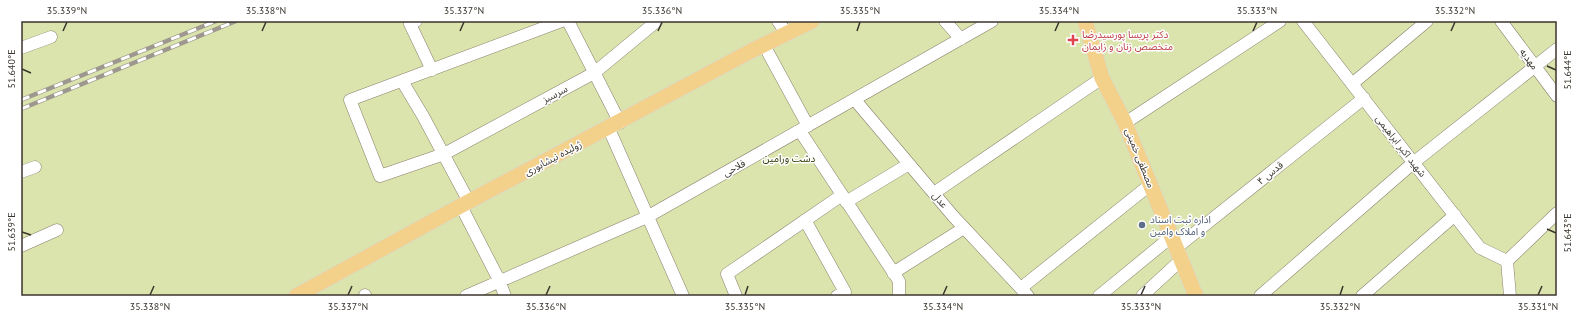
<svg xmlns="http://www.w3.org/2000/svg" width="1578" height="317" font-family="'PT Sans','Noto Sans Arabic',sans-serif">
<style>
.green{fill:#dae4ac}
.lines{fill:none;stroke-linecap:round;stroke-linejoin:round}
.minor-casing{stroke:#8b7e6d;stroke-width:13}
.major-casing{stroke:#d8d7d5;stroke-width:16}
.minor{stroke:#fff;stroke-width:12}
.major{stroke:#f3d18b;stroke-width:15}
.rail-casing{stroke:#9d978f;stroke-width:4.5}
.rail{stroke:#fff;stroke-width:3;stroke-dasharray:9;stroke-linecap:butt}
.ticks{fill:none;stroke:#3b352e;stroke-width:1.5}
.health-dot{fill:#e0444e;stroke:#fff;stroke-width:1.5}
.service-dot{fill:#5c6f8a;stroke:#fff;stroke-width:1.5}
.labels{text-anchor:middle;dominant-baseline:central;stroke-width:3;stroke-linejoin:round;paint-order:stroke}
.health-label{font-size:10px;fill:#be3a42;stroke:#fff;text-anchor:start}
.street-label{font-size:10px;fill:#3b352e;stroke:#fff}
.park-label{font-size:10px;fill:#333905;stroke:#fff}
.service-label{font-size:10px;fill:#4e5e75;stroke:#fff;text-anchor:start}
.neatline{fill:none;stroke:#3b352e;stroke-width:1.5}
.ticks-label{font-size:10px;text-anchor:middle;fill:#3b352e}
</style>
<rect width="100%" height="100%" fill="#fef8f0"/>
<path class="green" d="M21,21H1557V296H21Z"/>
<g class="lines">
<defs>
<path id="minor" d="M416,21L410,24L432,70
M562,21L350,100L380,176L444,154L594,73L657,21
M568,21L620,123
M778,21L787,34
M945,21L961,39
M1303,21L1480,248L1507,261
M1501,21L1557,96
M764,45L808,126
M21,48L51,37
M402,81L423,116L469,202
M1352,84L1427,21
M855,100L953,216L1028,296
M1125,123L1280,21
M609,129L683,296
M800,131L899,281V296
M21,172L35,167
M934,193L1102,78
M846,202L909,164
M461,206L499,280L505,296
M805,220L845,292L837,296
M21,246L57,230
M1176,248L1364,98
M1507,261L1557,213
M1507,261L1510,296
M893,273L964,228
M1021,288L1151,184
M365,295V296
M466,296L647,217L992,21
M736,296L727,274L842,195
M1099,296L1171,237
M1142,296L1181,260
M1260,296L1413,163L1557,49
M1362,296L1455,215"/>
<path id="major" d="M1085,21L1102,78L1125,123L1196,296
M296,296L453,210L751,51L812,21"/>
</defs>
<use href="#minor" class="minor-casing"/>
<use href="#major" class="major-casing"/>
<use href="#minor" class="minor"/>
<use href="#major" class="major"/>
<defs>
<path id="rail" d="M21,100L216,21
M21,109L236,21"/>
</defs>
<use href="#rail" class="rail-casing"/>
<use href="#rail" class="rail"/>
</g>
<path class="ticks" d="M63,31L67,22M262,31L266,22M460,31L464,22M658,31L662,22M857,31L860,22M1055,31L1059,22M1253,31L1257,22M1451,31L1455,22M1547,66L1556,70M22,69L31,73M1547,229L1556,233M22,232L31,235M150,295L154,286M348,295L352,286M546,295L550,286M745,295L748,286M943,295L947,286M1141,295L1145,286M1340,295L1343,286M1538,295L1542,286"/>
<path class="health-dot" d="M1071 34h4v4h4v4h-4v4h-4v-4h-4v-4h4z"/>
<circle class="service-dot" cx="1142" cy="225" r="4"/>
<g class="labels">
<g class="health-label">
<text x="1082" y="34">دکتر پریسا پورسیدرضا<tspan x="1082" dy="12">متخصص زنان و زایمان</tspan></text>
</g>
<g class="street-label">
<text transform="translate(1529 59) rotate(53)">مهدیه</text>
<text transform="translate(555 94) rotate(-28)">سرسبز</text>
<text transform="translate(1401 146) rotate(52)">شهید اکبر ابراهیمی</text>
<text transform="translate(553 158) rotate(-28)">ژولیده نیشابوری</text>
<text transform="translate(1140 158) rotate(68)">مصطفی خمینی</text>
<text transform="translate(734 168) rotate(-29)">فلاحی</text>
<text transform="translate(1270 173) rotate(-39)">قدس ۴</text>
<text transform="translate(940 200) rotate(50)">عدل</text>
</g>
<g class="park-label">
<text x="789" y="158">دشت ورامین</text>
</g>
<g class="service-label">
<text x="1150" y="219">اداره ثبت اسناد<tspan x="1150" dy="12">و املاک وامین</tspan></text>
</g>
</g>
<rect width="1578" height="317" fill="none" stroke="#ffffff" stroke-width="44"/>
<rect x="22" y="22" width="1534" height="273" class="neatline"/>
<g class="ticks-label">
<text x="67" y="14">35.339°N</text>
<text x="266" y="14">35.338°N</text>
<text x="464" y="14">35.337°N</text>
<text x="662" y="14">35.336°N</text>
<text x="860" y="14">35.335°N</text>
<text x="1059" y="14">35.334°N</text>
<text x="1257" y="14">35.333°N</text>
<text x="1455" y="14">35.332°N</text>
<text transform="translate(11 69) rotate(-90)" y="4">51.640°E</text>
<text transform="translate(1567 70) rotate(-90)" y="4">51.644°E</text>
<text transform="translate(11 232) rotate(-90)" y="4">51.639°E</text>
<text transform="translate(1567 233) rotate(-90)" y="4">51.643°E</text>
<text x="150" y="310">35.338°N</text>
<text x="348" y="310">35.337°N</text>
<text x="546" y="310">35.336°N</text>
<text x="745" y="310">35.335°N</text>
<text x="943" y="310">35.334°N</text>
<text x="1141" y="310">35.333°N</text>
<text x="1340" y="310">35.332°N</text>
<text x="1538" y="310">35.331°N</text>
</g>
</svg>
